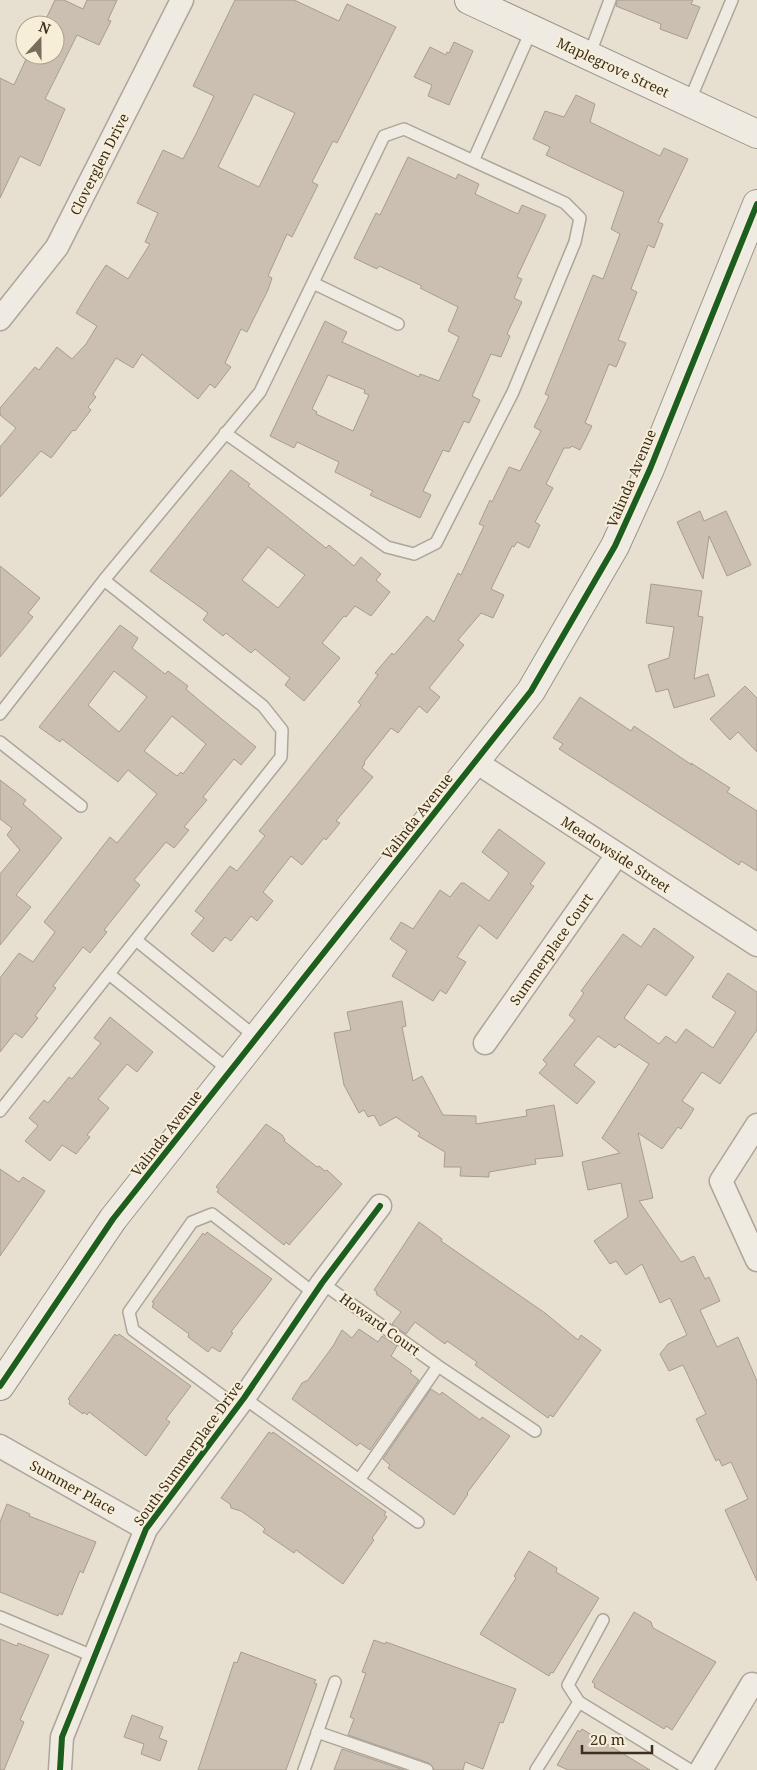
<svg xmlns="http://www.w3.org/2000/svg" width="757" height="1770" font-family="'Noto Serif',serif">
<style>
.building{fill:#cbbfb2;stroke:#a89c90;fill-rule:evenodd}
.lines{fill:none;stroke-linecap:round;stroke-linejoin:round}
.lane-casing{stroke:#ada599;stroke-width:14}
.street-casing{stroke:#ada599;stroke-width:25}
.secondary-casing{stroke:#9c958a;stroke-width:30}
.lane{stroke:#efebe3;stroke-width:11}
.street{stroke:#efebe3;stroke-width:22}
.secondary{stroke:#efebe3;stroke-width:28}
.cycleway-casing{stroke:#f7eed8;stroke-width:9}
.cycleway{stroke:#1b5e20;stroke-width:6}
.labels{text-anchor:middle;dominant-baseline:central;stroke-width:4;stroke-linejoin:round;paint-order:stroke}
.street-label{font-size:14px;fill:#3d2e20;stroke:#f7eed8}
</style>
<rect width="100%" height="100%" fill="#e7e0d1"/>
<path class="building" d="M55,0H64L83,9L87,0H117L108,20L111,21L99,45L77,35L45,99L65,109L40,166L20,156L0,198V78L14,85L28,55H55V25H43Z
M235,0H294L339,21L347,4L396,27L337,143L333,141L312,182L318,185L292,237L287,234L268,276L272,278L268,290L247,332L241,329L225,363L231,367L215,388L210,384L198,399L142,354L133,368L116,358L93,394L96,397L88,407L91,410L75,431L73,430L51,458L41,451L0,497V447L16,428L0,415V408L35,367L39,370L57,347L72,359L86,344L97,326L76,313L93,285L106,265L128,279L150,244L145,242L158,213L137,203L163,150L183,159L197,132L214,96L193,86ZM254,94L295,113L259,187L218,167Z
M617,0H693L691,4L700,7L687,39L660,29L661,24L616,6Z
M454,42L473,51L449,105L428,96L432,85L414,77L430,47L446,55L447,52L449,53Z
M576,95L595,104L590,122L660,156L664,148L688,159L658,222L663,224L654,248L648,245L631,289L637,292L618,340L626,343L616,367L609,364L585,423L592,426L580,450L572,446L570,448H564L546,484L553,488L535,522L540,525L529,548L517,542L514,547L512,546L491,589L504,595L493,618L481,613L458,640L464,645L429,688L440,697L427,713L419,706L398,733L391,728L364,762L365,763L362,768L373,777L336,821L340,823L326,840L324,838L302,865L291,856L263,892L273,901L257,921L251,916L231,941L225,937L213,952L191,934L204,918L195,911L230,866L237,871L265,836L259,831L361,705L358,702L378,675L375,673L392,653L394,655L427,616L434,622L458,573L461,575L484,526L479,524L490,500L492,502L509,467L520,471L541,431L534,427L549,396L545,394L593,275L603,279L620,234L611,229L624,192L546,155L550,147L533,139L545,111L564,117Z
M408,157L456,179L458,174L479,184L475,194L518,214L522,205L546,215L517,277L522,279L514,298L522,302L507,334L510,336L501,357L491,354L472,396L480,400L469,423L464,421L449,452L443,450L423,491L431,495L420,518L370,495L373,491L335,472L339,462L297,442L294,448L270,436L325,321L347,332L342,342L419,377L420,374L439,381L459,337L448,331L458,307L420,288L422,286L379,266L377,269L354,258L376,213L380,215ZM328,375L365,390L364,393L369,395L353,431L316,414L317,412L312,409Z
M231,470L250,484L248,486L326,548L329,545L354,566L361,557L381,574L376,580L390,592L371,616L355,606L346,617L344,616L322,643L340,658L304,701L285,685L290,678L255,649L251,653L226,633L223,636L203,620L208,613L150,571ZM268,547L305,575L278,608L242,580Z
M700,511L704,521L726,511L751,565L727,576L709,536L703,579L677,522Z
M0,566L40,598L28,613L33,617L0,657Z
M651,584L702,591L698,616L703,617L694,679L708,674L715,696L674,708L668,689L656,692L648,665L669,658L674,627L646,623Z
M120,625L138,638L132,648L165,674L168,671L188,686L186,689L201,702L256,747L241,765L234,759L203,797L207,800L184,827L189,830L174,848L166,842L134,880L140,885L104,930L107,932L90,953L83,947L53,986L56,988L35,1016L38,1018L22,1038L15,1033L0,1052V978L19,953L33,962L55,932L44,922L110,837L117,843L157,794L128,770L118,782L62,739L60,742L39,727ZM114,671L147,697L119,732L88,705ZM172,716L206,744L183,774L181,772L177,776L144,751Z
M745,686L757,698V752L738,732L730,740L710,719Z
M580,697L631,731L634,726L692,765L691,763L730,788L727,792L757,811V871L741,861L739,865L559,749L563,744L553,738Z
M0,780L26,800L23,804L62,838L16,895L31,907L0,945V874L20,850L7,835L12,828L0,819Z
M499,829L545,863L530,884L534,886L497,939L479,925L457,957L466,962L446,994L440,990L433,1001L392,976L407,951L390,939L401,922L413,929L440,890L450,897L461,883H464L489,901L509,873L482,852Z
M654,928L694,957L666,996L648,984L624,1018L659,1044L666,1036L676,1043L686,1029L713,1048L736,1012L712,997L728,973L757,992V1030L720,1084L702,1072L682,1101L694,1109L681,1129L678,1127L662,1149L638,1133L653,1198L639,1201L681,1262L694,1256L705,1279L709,1277L720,1301L700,1310L717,1347L738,1337L757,1381V1581L725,1510L748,1499L731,1462L722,1466L719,1459L716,1461L696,1419L706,1414L683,1365L669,1371L660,1354L668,1344L687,1335L670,1298L660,1303L642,1264L626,1275L616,1261L610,1264L594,1241L628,1217L621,1183L588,1190L582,1162L620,1153L602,1138L649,1064L619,1044L615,1048L598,1036L574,1065L595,1082L577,1104L539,1073L547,1064L543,1060L575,1020L569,1015L584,993L581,991L623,934L641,947Z
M402,1001L406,1026L402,1027L413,1081L422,1076L443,1115L476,1116V1124L527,1116L526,1110L554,1105L563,1156L535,1159L536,1164L489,1172V1177L460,1176L461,1167H444L445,1152L418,1136L420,1133L396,1117L380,1126L374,1115L368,1117L364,1110L359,1113L344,1085L334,1033L351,1030L347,1012Z
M110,1017L153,1052L137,1072L127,1064L98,1099L109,1108L87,1135L90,1137L76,1154L62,1145L50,1161L25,1141L38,1126L29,1118L44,1100L48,1103L69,1077L72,1079L101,1043L94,1038Z
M266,1124L282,1135L285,1140L284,1141L317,1167L319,1166L325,1171L327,1170L342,1184L289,1245L286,1242L284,1245L217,1192L219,1189L216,1187Z
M0,1169L19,1182L23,1177L45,1191L0,1256Z
M419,1222L442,1239L441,1241L545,1313L578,1340L581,1335L601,1350L553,1417L550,1415L548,1418L475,1365L477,1362L447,1341L445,1344L415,1322L406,1334L392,1324L401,1312L376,1294L377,1292L374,1290Z
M207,1232L272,1279L231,1332L233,1333L220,1352L212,1347L208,1352L188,1337L189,1334L152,1307L154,1303L152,1302L203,1233L205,1235Z
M359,1329L378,1342L382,1336L397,1346L391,1356L412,1371L410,1373L419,1380L370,1450L360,1443L357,1446L292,1399L302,1383L308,1380L333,1346L342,1330L352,1338Z
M115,1334L117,1336L119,1334L191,1386L166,1419L170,1422L146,1456L89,1412L87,1415L84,1412L83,1414L69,1404L70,1401L68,1399Z
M431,1389L440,1395L442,1392L480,1420L482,1417L510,1436L467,1493L468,1494L454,1515L388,1468L390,1465L383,1459Z
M269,1432L272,1434L273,1432L386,1512L384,1515L387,1517L372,1538L374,1540L343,1584L296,1550L294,1553L263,1532L265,1529L261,1525L241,1511L231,1508L230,1504L221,1498Z
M7,1504L30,1514L29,1516L96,1542L83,1573L80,1571L62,1615L59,1613L58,1616L0,1592V1522Z
M529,1551L557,1568L556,1572L599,1598L553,1673L551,1672L549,1676L480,1634L516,1578L514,1576Z
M634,1612L651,1622L653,1628L716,1662L672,1730L666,1726L664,1729L594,1687L595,1684L592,1682Z
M0,1639L17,1646L18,1643L49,1655L20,1720L24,1722L4,1770H0Z
M374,1640L385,1644L386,1642L516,1689L503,1723L500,1722L483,1769L465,1762L463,1770H434L429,1763L348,1735L354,1719L350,1717L366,1673L362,1672Z
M241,1652L316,1680L314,1683L317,1684L286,1770H198L234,1662L237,1663Z
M132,1715L163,1727L159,1738L167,1741L160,1761L141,1754L144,1744L124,1737Z
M582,1729L650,1770H568L557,1765L578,1730L580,1732Z
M342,1749L404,1770H334Z"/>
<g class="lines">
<defs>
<path id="lane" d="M589,56L610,0
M689,102L732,0
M474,159L532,29
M313,283L398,324
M0,714L104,580L260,392L384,136L404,129L565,203L580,218L575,242L513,392L436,543L414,554L387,547L225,433
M0,742L81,806
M136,940L257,1038
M109,974L230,1071
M0,1111L281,757L282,730L263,706L104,580
M322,1283L438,1366L535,1431
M244,1398L418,1522
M237,1407L133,1330L129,1312L192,1222L212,1214L315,1294
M359,1480L438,1366
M0,1617L95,1657
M603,1620L568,1685L579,1702L690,1770
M317,1732L427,1770
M304,1770L335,1682
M536,1770L579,1702"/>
<path id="street" d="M0,319L57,247L182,0
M476,762L757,945
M485,1043L617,855
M757,1125L721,1181L757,1260
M0,1446L146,1529
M60,1770L62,1737L146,1529L244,1398L322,1283L380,1206
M701,1770L752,1684"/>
<path id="secondary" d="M469,0L757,134
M0,1386L113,1219L531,691L615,546L650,469L757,204"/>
</defs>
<use href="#lane" class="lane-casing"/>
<use href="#street" class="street-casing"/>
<use href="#secondary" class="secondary-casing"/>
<use href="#lane" class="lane"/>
<use href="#street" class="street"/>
<use href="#secondary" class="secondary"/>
<defs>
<path id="cycleway" d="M0,1386L113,1219L531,691L615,546L650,469L757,204
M60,1770L62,1737L146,1529L244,1398L322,1283L380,1206"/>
</defs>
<use href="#cycleway" class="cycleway-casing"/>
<use href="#cycleway" class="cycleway"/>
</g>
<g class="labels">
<g class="street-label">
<text transform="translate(613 67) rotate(25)">Maplegrove Street</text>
<text transform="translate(99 164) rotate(-63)">Cloverglen Drive</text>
<text transform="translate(631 478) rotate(-67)">Valinda Avenue</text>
<text transform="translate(417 816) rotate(-52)">Valinda Avenue</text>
<text transform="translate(616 854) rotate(33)">Meadowside Street</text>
<text transform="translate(551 949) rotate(-55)">Summerplace Court</text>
<text transform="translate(166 1133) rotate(-52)">Valinda Avenue</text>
<text transform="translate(380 1324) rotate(36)">Howard Court</text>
<text transform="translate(188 1453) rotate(-54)">South Summerplace Drive</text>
<text transform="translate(73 1487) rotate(29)">Summer Place</text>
</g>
</g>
<g transform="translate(40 40) rotate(21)"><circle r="24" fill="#f7eed8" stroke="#ada18e"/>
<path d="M0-4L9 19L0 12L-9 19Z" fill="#786c5e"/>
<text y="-8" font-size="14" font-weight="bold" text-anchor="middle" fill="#3d2e20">N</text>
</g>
<path d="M582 1745v8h70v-8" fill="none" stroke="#3d2e20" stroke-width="2.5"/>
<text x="590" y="1745" font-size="15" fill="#3d2e20" stroke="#f7eed8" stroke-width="4" paint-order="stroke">20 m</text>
</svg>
